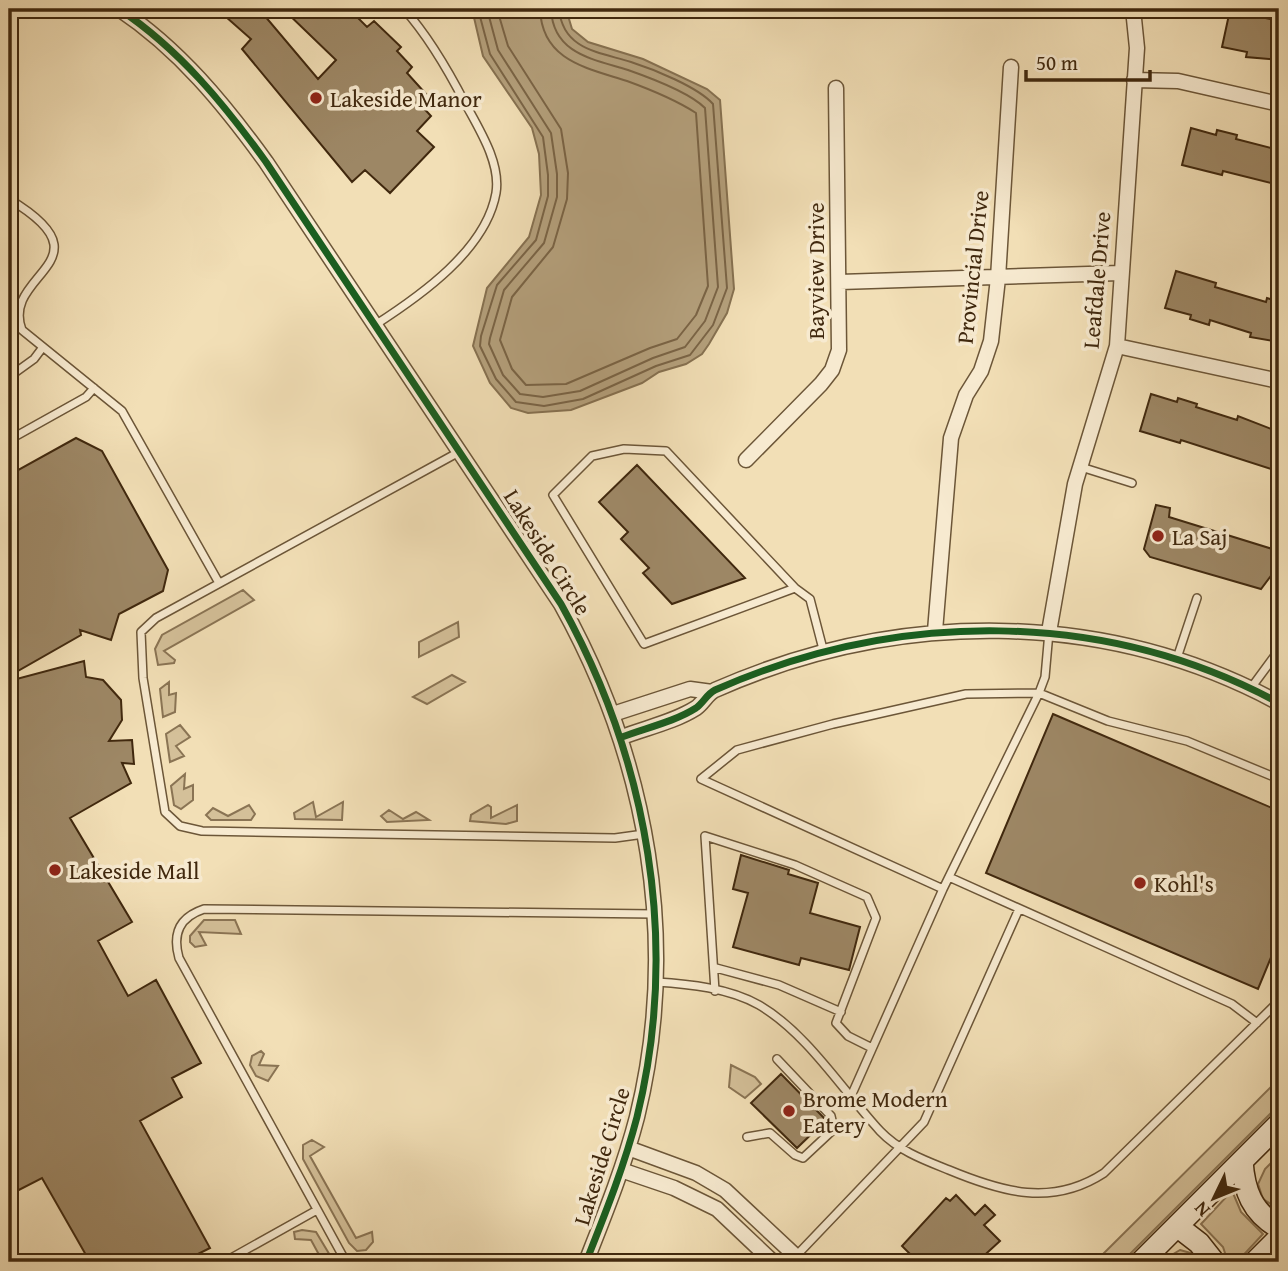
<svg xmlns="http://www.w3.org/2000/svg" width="1288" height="1271" font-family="'Gentium Book Plus',serif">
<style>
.green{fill:#d4c099;stroke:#8a7454;stroke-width:2}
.water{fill:#b5a17d;stroke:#867151;stroke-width:2}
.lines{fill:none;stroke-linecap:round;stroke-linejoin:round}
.shore{stroke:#7a6446;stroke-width:2}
.building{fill:#9d8765;stroke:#40280e;stroke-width:2}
.lane-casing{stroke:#6c5638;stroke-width:10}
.street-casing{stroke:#6c5638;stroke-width:17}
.secondary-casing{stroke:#40280e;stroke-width:24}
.lane{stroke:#f7ead0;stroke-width:7}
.street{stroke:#f7ead0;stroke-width:14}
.secondary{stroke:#f7ead0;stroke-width:21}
.cycleway-casing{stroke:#f7ead0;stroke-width:11}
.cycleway{stroke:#1b5e20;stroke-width:7}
.poi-dot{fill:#8f2418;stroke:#f7ead0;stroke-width:2.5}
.labels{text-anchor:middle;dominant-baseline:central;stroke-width:7;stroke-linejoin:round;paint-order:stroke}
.poi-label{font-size:23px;fill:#40280e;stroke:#f7ead0;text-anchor:start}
.street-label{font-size:23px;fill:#40280e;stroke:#f7ead0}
</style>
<rect width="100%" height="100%" fill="#f2dfb6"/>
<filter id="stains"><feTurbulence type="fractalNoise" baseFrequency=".00286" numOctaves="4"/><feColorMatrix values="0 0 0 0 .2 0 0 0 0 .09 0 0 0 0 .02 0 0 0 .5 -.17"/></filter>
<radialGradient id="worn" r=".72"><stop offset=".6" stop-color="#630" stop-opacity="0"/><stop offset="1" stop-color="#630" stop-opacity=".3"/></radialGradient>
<path class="green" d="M243,590L254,600L164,651L175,660L174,663L158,665L155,649L162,635Z
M458,622L459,637L419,657V642Z
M452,675L465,682L427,704L413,697Z
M169,682V695L176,693L175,712L163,717L160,689Z
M180,725L190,737L176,746L184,756L170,762L166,734Z
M185,774L184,789L193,785V800L181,809L174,805L171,786Z
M313,802L316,817L343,802L342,820L295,819L294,813Z
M249,805L255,814L251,820H211L206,815L213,808L228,816Z
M488,805L491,807V818L517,805V821L506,824L470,821L471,815Z
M389,810L403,819L416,812L429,820L387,822L381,816Z
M204,920H235L241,934L199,932L206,945L195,947L190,942V936Z
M261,1051L264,1054L259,1065L278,1066L268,1081L256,1076L250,1065L252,1056Z
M731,1065L755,1077L761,1084L745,1098L729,1087Z
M1279,1079V1105L1122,1262H1095Z
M312,1140L324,1147L310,1156L356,1238L372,1232L373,1242L366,1250L357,1251L349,1243L303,1159V1145Z
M1279,1155V1208H1277L1263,1199L1258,1184L1265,1169Z
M1233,1193L1241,1212L1263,1234L1237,1262H1228L1223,1247L1201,1224L1228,1195Z
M302,1230L316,1232L334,1262H323L311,1240L295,1239L294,1232Z
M1180,1250L1194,1254L1201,1262H1160Z"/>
<path class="water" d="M472,9H566L572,29L588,42L643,59L707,89L720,100L734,289L727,313L709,344L702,354L686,364L659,372L642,383L571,410L528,413L511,408L490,383L473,346L487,288L529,237L541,195L539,154L532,128L483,56Z"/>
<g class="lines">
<path class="shore" d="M478,9L490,54L543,137L548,175V196L536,240L497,285L481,336L480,346L496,379L516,402L544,406L583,399L656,366L690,355L713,325L727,288L713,104C698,87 653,69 631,62C599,52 563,50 559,9
M487,9L498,50L551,133L557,174V197L544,243L504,290L490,338L489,344L503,375L520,394L543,397L580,391L653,358L685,347L705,321L718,287L705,108C690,93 648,77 628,70C593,59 553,54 551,9
M497,9L508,46L561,129L568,173L567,199L553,247L512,297L500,340L512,369L526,385L566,384L650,348L677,339L696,315L708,286L696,113C676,100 649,89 627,81C587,68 542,61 540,9"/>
</g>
<path class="building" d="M217,9H259L318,79L336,60L283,9H349L367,27L374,21L401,47L397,51L412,67L407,73L426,94L418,102L431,116L417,131L434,147L390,193L365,170L352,182L242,49L251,39Z
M1230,10L1279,21V60L1246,57L1247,52L1222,47Z
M1191,128L1216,135L1217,130L1237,135L1236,139L1279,150V185L1223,171L1222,175L1182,165Z
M1176,271L1216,283L1215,287L1266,302L1267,298L1279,302V342L1250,337L1251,333L1210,320L1209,325L1190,319L1191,315L1165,308Z
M1151,394L1177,402L1178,398L1197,404L1196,407L1237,420L1238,416L1279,432L1271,469L1181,440L1180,443L1140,431Z
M76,438L102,451L168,570L163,591L119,614L111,640L80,630L81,635L9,676V475Z
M637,465L745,578L672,604L643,573L649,568L621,539L628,532L599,502Z
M1156,505L1170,508L1169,517L1279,551V565L1261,589L1150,557L1144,549Z
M84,661L86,677L103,680L121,700L122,720L109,741L132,740L134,764L122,763L131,783L70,818L132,922L98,941L128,996L156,980L201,1063L172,1078L182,1097L140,1121L210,1248L182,1262H90L42,1178L9,1195V681Z
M1053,714L1279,811V938L1258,989L986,873Z
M741,855L789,870L788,874L818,883L810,913L860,927L849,970L801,958L799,965L733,947L748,893L733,889Z
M781,1074L826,1120L797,1148L751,1103Z
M956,1195L975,1215L985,1205L995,1215L984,1225L1000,1241L977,1262H918L902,1246L946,1198L950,1201Z"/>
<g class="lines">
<defs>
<path id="lane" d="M9,23L17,9
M9,199C114,262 0,273 22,330L122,411L219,583
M375,325C420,296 486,250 496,193C501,163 479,129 465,103C448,70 429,37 404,9
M9,377L34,359L43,347
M9,440L86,397L94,388
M459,452L156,618L141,632L143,678L165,812L180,826L202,831L615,838L644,834
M1081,467L1132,483
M795,588L666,451L624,449L592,456L553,495L644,644L795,588L810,599L824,653
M1049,632L1045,677L1039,693L1108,721L1187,741L1279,779
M1177,658L1197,598
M1251,688L1279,650
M1039,693L943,889L701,779L737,750L833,724L966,694Z
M949,877L1232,1004L1257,1023
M716,968L779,985L841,1012
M656,982C689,984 729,988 759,1005C807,1033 843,1091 880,1131C899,1151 924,1160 949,1170C1002,1192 1052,1207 1104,1173L1279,1001
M715,991L705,836L795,865L867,897L876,918L836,1023L848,1036L872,1048
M852,1094L943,889
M747,1137L770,1133L795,1155L803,1158L834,1129L831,1116L777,1059
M796,1256L924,1122L1019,909
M224,1262L317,1210
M346,1262L179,958C172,933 180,917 204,909L655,914"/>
<path id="street" d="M119,9C179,49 224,104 266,162L561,604C648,760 680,942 637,1117C624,1167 605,1214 586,1262
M1134,80L1178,81L1279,104
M840,282L1120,273
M1117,346L1279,381
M746,460L821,384L832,370L839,350L836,88
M935,631L951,438L966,395L981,371L991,341L998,278L1011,67
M1049,632L1075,484L1117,346L1137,48L1133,9
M613,714L690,689L712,692
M622,737C645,728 674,722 696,708C703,703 707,694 715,690C896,610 1103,608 1279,703
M628,1148L696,1173L725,1190L802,1262
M621,1170L674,1188L717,1209L773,1262"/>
<path id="secondary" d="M1242,1161C1244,1191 1252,1212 1279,1228
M1177,1226L1199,1243L1214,1262
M1141,1262L1279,1124
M1255,1262L1279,1238"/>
</defs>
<use href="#lane" class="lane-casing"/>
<use href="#street" class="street-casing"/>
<use href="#secondary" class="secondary-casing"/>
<use href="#lane" class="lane"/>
<use href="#street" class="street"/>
<use href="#secondary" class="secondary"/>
<defs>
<path id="cycleway" d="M119,9C179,49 224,104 266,162L561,604C648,760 680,942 637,1117C624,1167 605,1214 586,1262
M622,737C645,728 674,722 696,708C703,703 707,694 715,690C896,610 1103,608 1279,703"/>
</defs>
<use href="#cycleway" class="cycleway-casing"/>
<use href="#cycleway" class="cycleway"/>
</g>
<g class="poi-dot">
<circle cx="316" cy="98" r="7"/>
<circle cx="1158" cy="536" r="7"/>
<circle cx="55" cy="870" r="7"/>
<circle cx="1140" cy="883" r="7"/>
<circle cx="789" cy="1111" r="7"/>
</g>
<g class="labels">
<g class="poi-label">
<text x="330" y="98">Lakeside Manor</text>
<text x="1172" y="536">La Saj</text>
<text x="69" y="870">Lakeside Mall</text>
<text x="1154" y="883">Kohl's</text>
<text x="803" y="1098">Brome Modern<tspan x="803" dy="26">Eatery</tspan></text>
</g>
<g class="street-label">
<text transform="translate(972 267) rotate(-84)">Provincial Drive</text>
<text transform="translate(815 271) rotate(-90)">Bayview Drive</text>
<text transform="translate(1096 280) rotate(-85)">Leafdale Drive</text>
<text transform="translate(548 552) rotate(58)">Lakeside Circle</text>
<text transform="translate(601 1156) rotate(-73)">Lakeside Circle</text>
</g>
</g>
<rect width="1288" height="1271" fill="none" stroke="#f2dfb6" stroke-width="35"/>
<rect x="10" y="10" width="1267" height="1250" fill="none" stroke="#40280e" stroke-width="3.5"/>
<rect x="18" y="18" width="1253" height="1236" fill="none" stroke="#40280e" stroke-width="2"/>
<g transform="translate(1214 1198) rotate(227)" stroke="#f7ead0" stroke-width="5" paint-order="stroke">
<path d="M0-5L12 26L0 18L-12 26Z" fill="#40280e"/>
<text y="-10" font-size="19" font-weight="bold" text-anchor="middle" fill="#40280e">N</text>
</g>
<path d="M1026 70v10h124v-10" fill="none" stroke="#40280e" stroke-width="3.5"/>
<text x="1036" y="70" font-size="21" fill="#40280e" stroke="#f7ead0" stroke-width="5" paint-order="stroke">50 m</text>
<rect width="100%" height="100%" filter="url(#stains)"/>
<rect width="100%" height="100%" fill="url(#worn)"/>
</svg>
